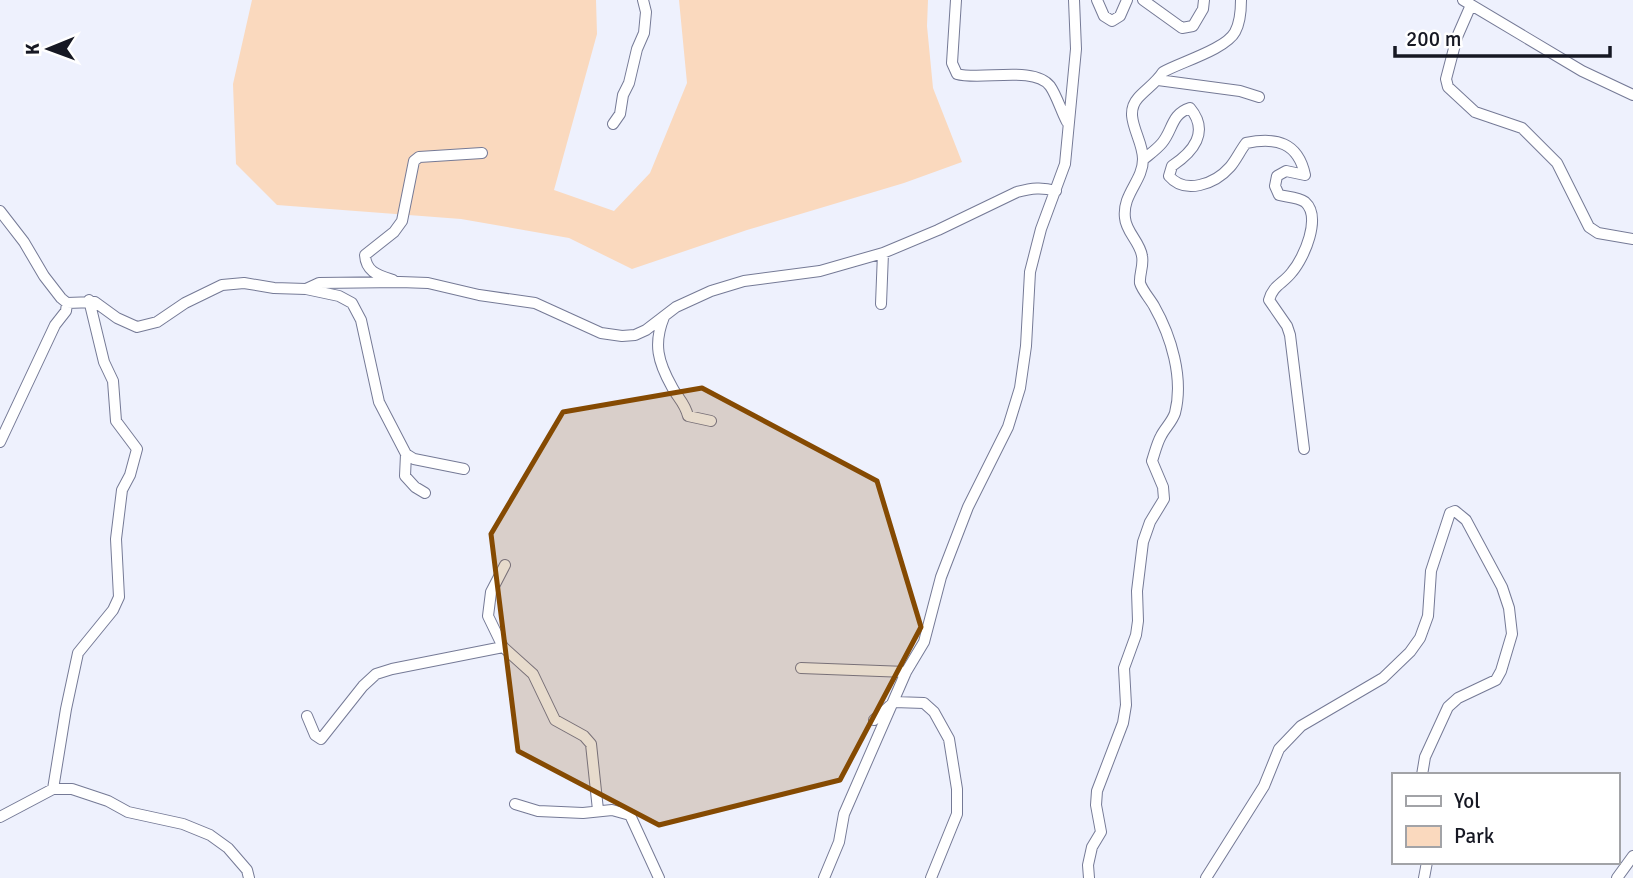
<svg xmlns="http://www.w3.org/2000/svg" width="1633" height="878" font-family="Signika,sans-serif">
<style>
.green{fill:#fad9be}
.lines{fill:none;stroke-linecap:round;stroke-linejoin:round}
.minor-casing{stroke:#757a96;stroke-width:12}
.minor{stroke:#fff;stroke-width:10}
.marked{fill:#854a02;fill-opacity:0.2;stroke:#854a02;stroke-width:5;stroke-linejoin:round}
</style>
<rect width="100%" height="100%" fill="#eef1fd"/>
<path class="green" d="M252,0H596L597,34L554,190L614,211L650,173L687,83L679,0H928L927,26L933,88L962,162L904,183L747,230L632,269L569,238L461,219L277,205L236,164L233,84Z"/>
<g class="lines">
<defs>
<path id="minor" d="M956,0L952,63L957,74C980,81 1034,65 1050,86C1057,96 1061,111 1067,122
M1097,0L1104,16L1112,21L1120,16L1127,0
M1143,0L1182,28L1193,26L1203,9L1204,0
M1463,0L1582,71L1633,95
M1471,5L1457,37L1446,79L1448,87L1475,112L1522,128L1557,163L1589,227L1598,233L1633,239
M1158,80L1240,91L1259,97
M613,124L620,114L623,95L629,83L637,49L644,33L646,12L643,0
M1144,159C1150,154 1157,149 1162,143C1173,130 1171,114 1190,108C1210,132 1193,152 1172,166L1169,176C1185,195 1215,184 1230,167C1236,160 1240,151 1246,143C1276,137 1298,142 1305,175L1286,171L1277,176L1275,186L1279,195C1287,197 1298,197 1305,202C1322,217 1304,258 1292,272C1283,284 1273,285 1269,300L1287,326L1290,335L1304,449
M0,211L24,242L44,276L61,298L67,303L95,302L117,318L137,327L157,322L185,303L222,285L244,283L274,288L306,289L319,283L400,282L428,283L479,295L535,303L601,333L622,336L635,335L646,330L676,307L711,291L744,281L820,271L883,253L938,230L1017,192C1032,188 1042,187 1056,191
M393,280C378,275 366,272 365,255L394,232L402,221L414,161L419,157L482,153
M306,289L339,296L352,303L361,320L379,402L406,454L405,476L415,487L425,493
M881,304L883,253
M664,317C653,344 658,362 672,387C677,397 685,403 688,416L711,421
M0,442L55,325L66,311L67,303
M406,454L414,459L464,469
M505,565L491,592L488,616L503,647L533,674L555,720L584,736L591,744L598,810
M801,668L906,672
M307,716L315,735L321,739L363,686L376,674L392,669L503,647
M874,720L894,702L924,703L934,712L949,739L957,789V814L931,878
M53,789L66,709L78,653L113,610L119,597L116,539L122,490L130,475L137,449L116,421L113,381L104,362L89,300
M515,804L538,811L583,813L612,810L630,815L659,878
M0,817L53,789H72L108,801L128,812L183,824L210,835L228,848L247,870L249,878
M824,878L839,842L844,814L906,672L924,642L941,577L968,507L1008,427L1020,388L1026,346L1030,272L1041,229L1065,164L1076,49L1074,0
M1089,878L1088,865L1092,847L1101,832L1096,805L1097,791L1123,723L1126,705L1124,668L1136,635L1138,621L1137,591L1143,542L1150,522L1164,499L1163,487L1152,461C1155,452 1157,443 1161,436C1165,428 1172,422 1175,413C1184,378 1171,336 1154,306C1150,299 1142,290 1140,283C1139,275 1144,265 1142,256C1140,242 1126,232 1125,218C1122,194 1143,181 1143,159C1143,138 1122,116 1138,98C1146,89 1156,83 1163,72C1181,62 1226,49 1235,32C1240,23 1241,10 1241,0
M1206,878L1264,786L1279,749L1301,726L1383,678L1410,652L1420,638L1428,616L1431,571L1450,513L1455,511L1466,520L1502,587L1509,608L1512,634L1501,671L1496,680L1458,698L1448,707L1425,757L1422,775
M1424,878L1427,862
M1617,878L1633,856"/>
</defs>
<use href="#minor" class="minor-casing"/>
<use href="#minor" class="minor"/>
</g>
<path class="marked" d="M702,388L877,481L921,627L840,780L659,825L518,751L491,534L563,412Z"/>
<rect x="1392" y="773" width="228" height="91" fill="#ffffff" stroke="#a2a3a7" stroke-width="2"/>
<rect x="1406" y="796" width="35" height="10" fill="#ffffff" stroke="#a2a3a7" stroke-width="2"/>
<text x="1454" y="808" font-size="21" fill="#161823">Yol</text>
<rect x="1406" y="826" width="35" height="21" fill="#fad9be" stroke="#a2a3a7" stroke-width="2"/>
<text x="1454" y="843" font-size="21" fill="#161823">Park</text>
<g transform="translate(49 49) rotate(269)" stroke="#ffffff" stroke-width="5" paint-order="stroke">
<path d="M0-5L12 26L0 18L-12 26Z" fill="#161823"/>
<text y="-10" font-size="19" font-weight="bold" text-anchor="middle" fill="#161823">K</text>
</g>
<path d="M1395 46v10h215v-10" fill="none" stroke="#161823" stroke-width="3.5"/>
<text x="1406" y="46" font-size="21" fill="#161823" stroke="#ffffff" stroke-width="5" paint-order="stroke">200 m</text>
</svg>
